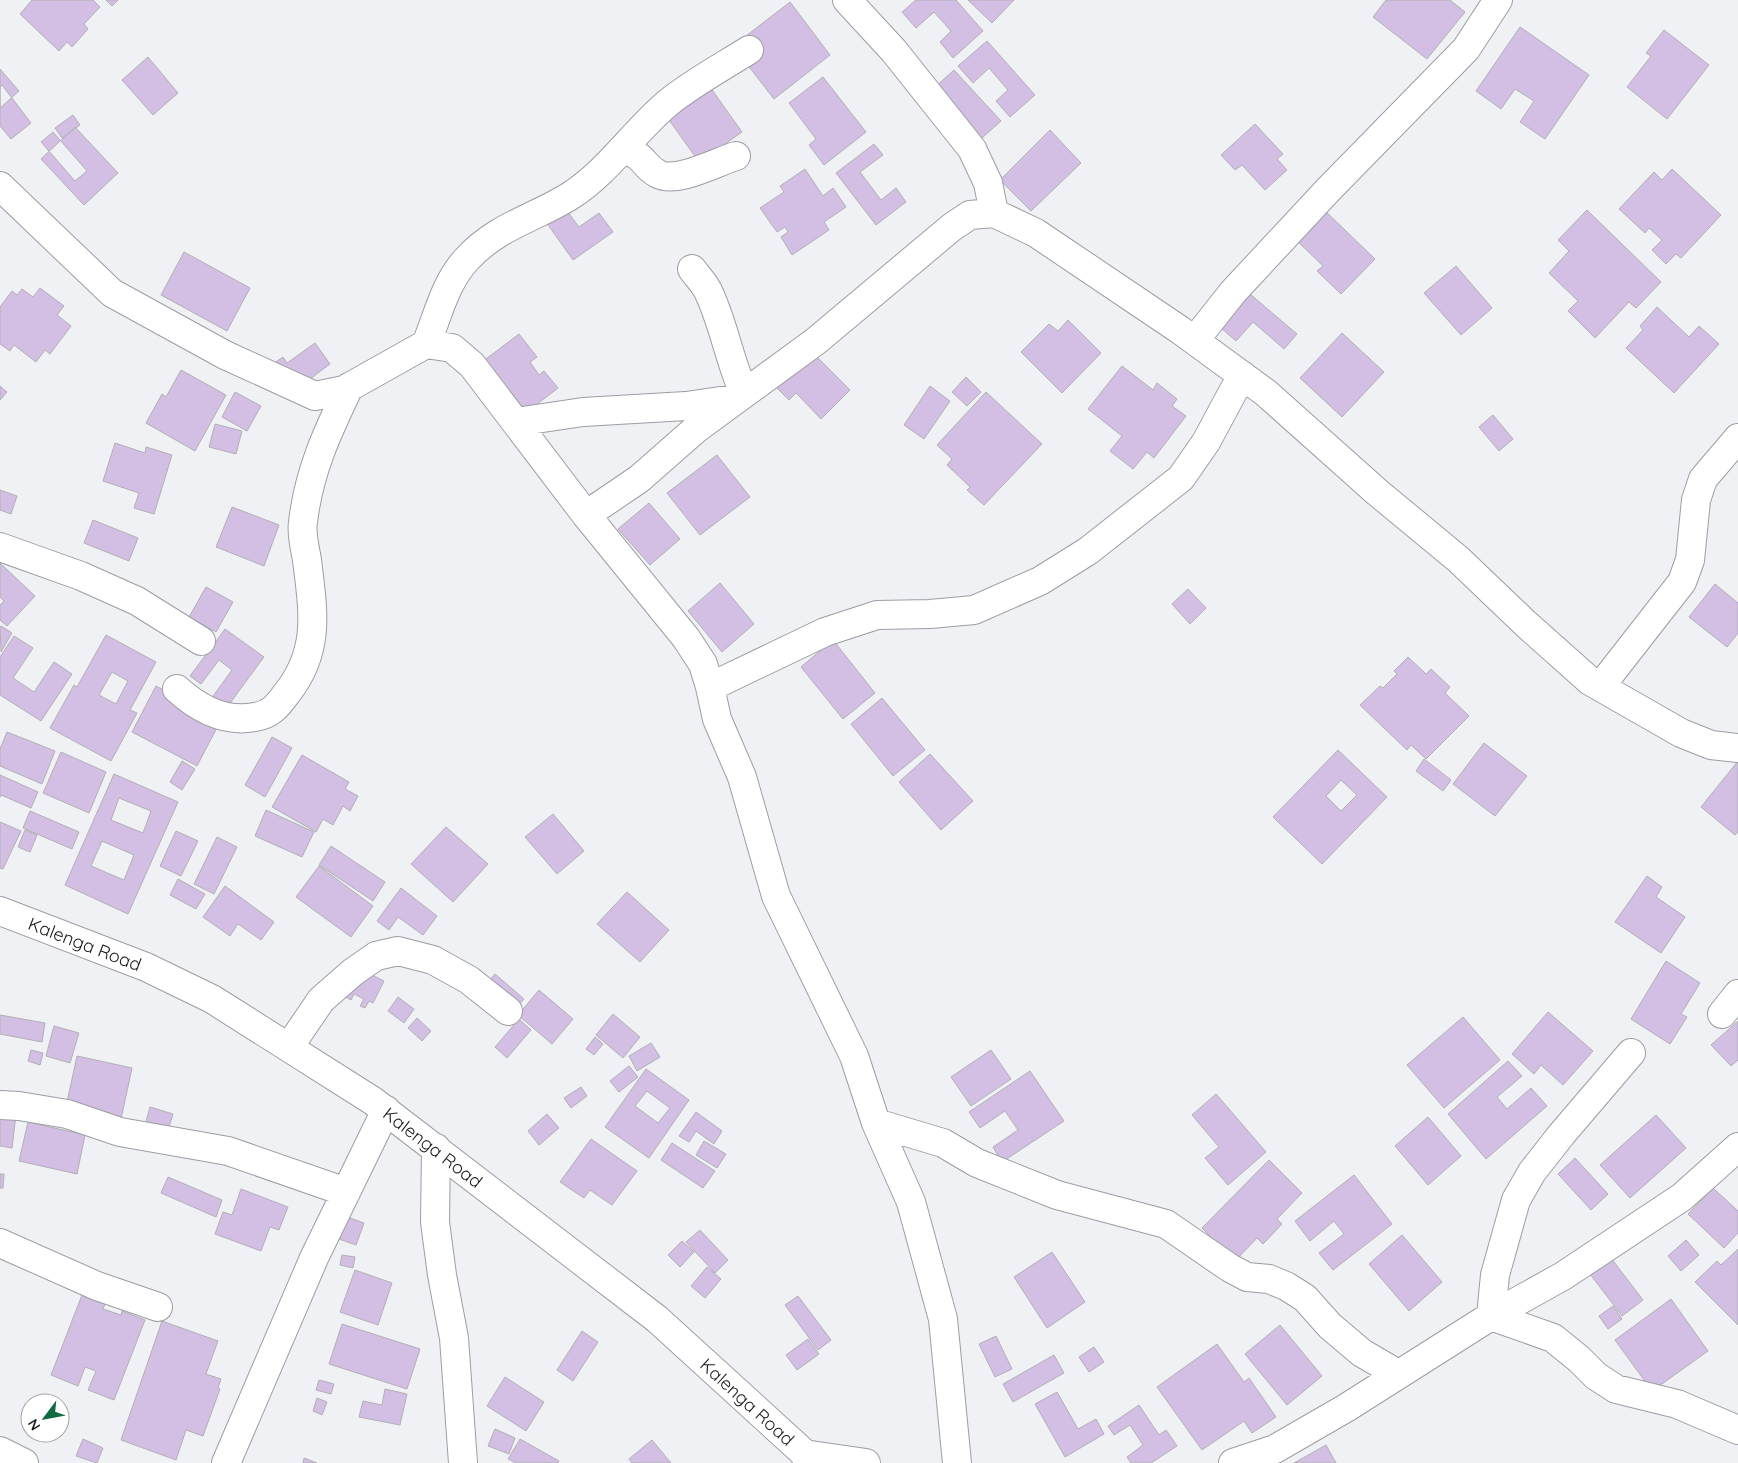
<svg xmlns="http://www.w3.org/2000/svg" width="1738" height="1463" font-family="Quicksand,sans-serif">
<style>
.building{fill:#d4bfe4;stroke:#b2afb4;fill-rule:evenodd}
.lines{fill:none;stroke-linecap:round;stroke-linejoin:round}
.minor-casing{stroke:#9c9ea3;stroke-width:30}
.major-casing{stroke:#9c9ea3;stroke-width:30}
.minor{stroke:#fff;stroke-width:28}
.major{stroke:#fff;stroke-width:28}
.labels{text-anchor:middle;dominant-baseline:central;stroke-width:4;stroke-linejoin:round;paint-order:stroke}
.street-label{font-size:18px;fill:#1a1a1c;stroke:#fff}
</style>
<rect width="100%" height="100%" fill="#eff1f5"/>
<path class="building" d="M32,0H93L100,7L84,24L88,29L72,47L67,42L59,51L20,14Z
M106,0H118L112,6Z
M916,0H956L983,31L953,58L940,42L951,31L934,12L916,28L902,12Z
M968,0H1014L992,23Z
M1386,0H1450L1465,12L1427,59L1373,17Z
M790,2L830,55L774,99L733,46Z
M1520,27L1589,75L1545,139L1520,122L1534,101L1515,89L1501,109L1476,91Z
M1664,30L1709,65L1667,119L1627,87L1651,56L1646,53Z
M987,41L1035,95L1010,117L996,101L1008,90L989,68L973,83L958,66Z
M148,57L178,93L153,115L122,80Z
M0,69L19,91L0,108Z
M954,70L1001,121L964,154L924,97Z
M823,77L866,132L824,165L809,145L816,139L789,103Z
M2,85L31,123L11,139L0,126V87Z
M710,87L742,132L699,162L667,117Z
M73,115L80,125L62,138L55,128Z
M1255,124L1283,154L1277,159L1287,170L1265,190L1242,165L1235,170L1221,155Z
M75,127L118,173L84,205L41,159Z
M1050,130L1081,163L1031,211L1000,180Z
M53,132L87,171L75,181L41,142Z
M874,144L883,155L860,172L881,200L896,188L906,202L876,225L836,173Z
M805,169L823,196L833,188L846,207L824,222L829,230L792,255L781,237L788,232L785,227L777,232L760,208L784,192L780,186Z
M1672,169L1721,215L1681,258L1676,254L1666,264L1652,250L1662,240L1649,228L1645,233L1619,209L1654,172L1662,180Z
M1318,204L1375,259L1341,294L1317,271L1323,266L1290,234Z
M1587,210L1661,282L1636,308L1629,302L1595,338L1568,311L1578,301L1549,273L1569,251L1558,240Z
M567,211L579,227L599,213L613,232L573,260L541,215Z
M184,252L250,288L227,331L161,295Z
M1456,266L1492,308L1461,335L1424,293Z
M40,288L64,306L57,315L71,326L50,354L45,350L36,362L14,345L10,351L0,344V307L12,291L17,295L22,289L33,297Z
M1250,294L1297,334L1284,349L1253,322L1236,341L1221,328Z
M1657,307L1689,337L1699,326L1719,344L1674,393L1626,348L1643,330L1640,326Z
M1068,320L1101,353L1062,393L1021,352L1049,324L1058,331Z
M1342,333L1384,372L1342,417L1300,378Z
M519,334L537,357L530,362L539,375L544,371L558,388L523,415L482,362Z
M315,343L330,364L286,397L266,369L283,357L287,363Z
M805,345L850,390L821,419L796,393L789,400L770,381Z
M1122,366L1153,390L1157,383L1177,399L1172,406L1186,416L1154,458L1147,452L1133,469L1110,451L1122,436L1088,409Z
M181,370L226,395L195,451L146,423L162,394L166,397Z
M966,377L981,392L967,406L952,392Z
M0,386L7,392L0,400Z
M930,386L950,401L924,439L904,425Z
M235,392L261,406L247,431L222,417Z
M986,392L1042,444L984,505L967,490L970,487L947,465L952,459L937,445Z
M1493,415L1513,439L1499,451L1479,427Z
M215,424L242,431L236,454L209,447Z
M115,443L145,453L146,447L172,455L154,514L134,508L139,493L103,481Z
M717,455L750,497L700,535L667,493Z
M0,490L17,496L11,514L0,510Z
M649,503L680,539L650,565L618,529Z
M232,507L279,525L264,566L216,547Z
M93,520L138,538L129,561L84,543Z
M0,563L35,596L7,626L0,620V605L4,601L0,597Z
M720,583L754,624L722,652L688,611Z
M1715,584L1738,603V633L1727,647L1689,617Z
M206,587L233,602L216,632L189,617Z
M1188,589L1206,608L1190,624L1172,604Z
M1,626L12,633L1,652L0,627Z
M225,629L264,657L225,710L211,699L232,670L219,660L201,684L190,676Z
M106,635L156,662L130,710L137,713L111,761L50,728L74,685L77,687ZM112,672L128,681L116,704L99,695Z
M14,636L33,648L13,678L34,692L54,662L72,674L41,721L0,695V657Z
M833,640L875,693L843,719L801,667Z
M1408,657L1426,674L1431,669L1450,687L1445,693L1469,716L1426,759L1411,745L1407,750L1360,705L1380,686L1383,688L1397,674L1394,671Z
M156,686L221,720L197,766L132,732Z
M882,698L925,750L893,776L851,724Z
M7,732L55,751L42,784L0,766V749Z
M272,737L292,748L265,797L245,785Z
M1484,743L1527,776L1495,816L1453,784Z
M1338,750L1387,797L1322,864L1273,817ZM1341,780L1357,795L1341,811L1326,796Z
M61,752L106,772L89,813L43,793Z
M930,754L973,801L941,830L899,782Z
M302,755L349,782L345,789L358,796L350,811L343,806L333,825L323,819L316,832L272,807Z
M1424,759L1451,780L1443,791L1416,771Z
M182,761L195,769L182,790L170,782Z
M1738,761V832L1735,835L1701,807Z
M114,774L178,802L128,914L65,885ZM119,798L151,811L143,833L111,820ZM102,841L134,855L124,880L91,866Z
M0,775L38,792L31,808L1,795L0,797Z
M266,810L314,832L302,857L255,836Z
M30,811L79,832L72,849L23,828Z
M553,814L584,851L557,874L525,837Z
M0,822L21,831L3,869L0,868Z
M446,827L488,864L453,902L411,864Z
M25,830L37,835L30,852L18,847Z
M176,831L198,841L181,876L160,866Z
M217,837L237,847L214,894L194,884Z
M331,846L385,882L373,901L319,865Z
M319,866L373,906L351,937L296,897Z
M1647,876L1662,887L1656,897L1685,917L1661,953L1615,922Z
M178,879L205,894L196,909L170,895Z
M225,886L274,922L261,940L238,924L230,936L203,917Z
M401,888L437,916L423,935L398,917L389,930L377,921Z
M627,892L669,930L640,962L597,924Z
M1666,961L1700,983L1681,1014L1687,1017L1670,1044L1631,1019Z
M354,966L384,981L373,1003L369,1001L365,1008L360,1006L364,999L354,994L351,1000L340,994Z
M495,974L524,999L511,1014L482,989Z
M539,990L573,1019L552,1044L518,1015Z
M398,997L414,1009L404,1023L388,1011Z
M1548,1012L1593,1051L1563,1085L1541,1065L1534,1074L1512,1054Z
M613,1014L640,1037L623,1058L596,1035Z
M0,1015L45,1023L42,1042L0,1034Z
M1463,1017L1500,1060L1444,1108L1407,1065Z
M417,1018L431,1031L422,1041L408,1028Z
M519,1019L531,1030L507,1058L495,1047Z
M1738,1021V1060L1731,1066L1711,1045Z
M54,1026L79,1033L70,1063L46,1056Z
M595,1037L603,1044L594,1055L586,1049Z
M651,1043L660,1057L637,1071L629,1056Z
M31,1050L43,1053L40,1065L28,1061Z
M991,1050L1011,1079L971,1106L951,1077Z
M77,1056L132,1068L121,1119L66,1107Z
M1508,1061L1522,1076L1497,1097L1507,1109L1531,1088L1547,1106L1486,1159L1448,1114Z
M629,1066L638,1077L619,1092L610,1081Z
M646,1069L689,1100L649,1158L605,1127ZM647,1091L670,1108L658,1123L635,1106Z
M1030,1071L1064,1121L1002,1162L993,1147L1018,1130L1005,1111L980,1128L969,1112Z
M581,1087L587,1096L571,1108L564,1098Z
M1216,1094L1266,1152L1228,1185L1205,1158L1219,1147L1192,1115Z
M150,1107L173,1114L165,1140L143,1133Z
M0,1111L16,1114L12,1148L0,1146Z
M696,1112L722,1131L714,1144L696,1131L689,1142L679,1136Z
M547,1114L559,1128L539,1145L528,1131Z
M1656,1115L1686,1148L1630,1198L1600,1165Z
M1428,1117L1461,1156L1428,1185L1395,1146Z
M28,1122L85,1135L77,1174L19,1161Z
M591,1139L637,1171L612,1205L590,1190L584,1198L560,1182Z
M704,1141L726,1154L717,1168L696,1155Z
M672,1143L715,1171L703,1188L661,1160Z
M1575,1158L1608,1194L1591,1210L1558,1174Z
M1269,1160L1302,1193L1277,1219L1282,1224L1263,1244L1257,1238L1235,1261L1202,1228Z
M0,1174H4L3,1188H0Z
M1354,1175L1392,1224L1333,1270L1319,1253L1344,1234L1334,1221L1310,1241L1295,1221Z
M168,1177L222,1200L216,1217L161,1193Z
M1713,1188L1738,1211V1233L1724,1248L1688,1214Z
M241,1189L288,1207L279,1230L270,1227L261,1251L215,1234L223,1212L232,1215Z
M347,1217L364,1223L356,1245L339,1239Z
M700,1230L728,1260L715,1273L686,1242Z
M1402,1235L1442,1282L1409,1311L1369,1264Z
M1686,1240L1699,1255L1681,1271L1668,1256Z
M682,1241L694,1252L680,1267L668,1255Z
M1738,1249V1325L1695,1282L1717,1261L1721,1265Z
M1052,1252L1085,1302L1047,1328L1014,1277Z
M342,1255L355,1257L353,1268L340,1265Z
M1611,1258L1643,1300L1622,1316L1590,1274Z
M707,1267L721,1279L705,1298L691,1286Z
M355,1270L392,1283L378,1325L340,1312Z
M82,1295L105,1304L103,1309L121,1315L122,1311L145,1320L114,1400L88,1390L96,1371L85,1367L78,1386L51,1375Z
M798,1296L831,1340L818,1350L785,1305Z
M1671,1299L1708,1351L1652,1391L1615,1340Z
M1613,1306L1622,1319L1608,1329L1599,1316Z
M162,1321L218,1341L206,1374L221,1379L218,1388L220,1389L203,1436L186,1430L176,1460L121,1440Z
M342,1324L420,1349L407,1389L329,1364Z
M1280,1325L1322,1376L1287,1405L1245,1354Z
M582,1331L598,1342L573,1381L557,1370Z
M996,1336L1012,1369L995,1377L979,1344Z
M808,1339L819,1354L797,1370L786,1355Z
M1217,1344L1244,1382L1249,1378L1276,1417L1252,1433L1244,1421L1202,1450L1157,1387Z
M1094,1347L1104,1362L1089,1372L1079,1357Z
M1054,1355L1064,1373L1013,1402L1003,1384Z
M505,1377L544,1402L526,1431L487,1406Z
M319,1380L334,1384L331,1394L316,1390Z
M385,1389L407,1394L400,1425L359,1417L363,1401L382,1405Z
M1057,1392L1078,1429L1096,1419L1104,1434L1065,1457L1035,1404Z
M317,1398L327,1402L322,1415L313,1411Z
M1139,1405L1159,1435L1166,1430L1177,1446L1151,1463H1131L1127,1457L1143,1445L1130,1425L1114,1435L1108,1426Z
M495,1429L515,1438L509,1454L488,1446Z
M83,1439L103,1448L97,1463L76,1456Z
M520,1439L559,1461L558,1463H516L508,1459Z
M652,1440L671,1463H632L629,1459Z
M1326,1445L1336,1463H1294Z
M304,1458L317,1463H303Z"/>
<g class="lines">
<defs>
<path id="minor" d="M847,0L894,51L972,149L988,183L994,213
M623,150C647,156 641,165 658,174C677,184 716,162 736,156
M0,186L112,293L225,355L315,396L344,390L426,344L452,348L472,365L586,515L686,638L703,664L710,687L717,719L742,777L776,896L854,1056L876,1123L911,1202L943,1319L957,1463
M692,269C697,276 704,283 708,291C724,324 729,360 744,393
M1195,340L1233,292L1328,190L1466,49L1498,0
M426,344C438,316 445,282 467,259C497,226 535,218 570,196C609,171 634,131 669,102C694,82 722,67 749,50
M516,422L583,412L686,406L734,399
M586,515L639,479L696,429L816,341L952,227L970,215L994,213L1036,233L1180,330L1266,393L1377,492L1458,559L1526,624L1590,681L1681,733L1711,745L1738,748
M0,547L81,576L137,601L201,641
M710,687L825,632L877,615L930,614L974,610L1040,581L1088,551L1181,478L1206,442L1242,375
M1600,687L1682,582L1690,560L1696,500L1703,479L1738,438
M177,689C199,709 225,723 255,717C271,715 278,705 287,693C321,650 313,610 307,560C305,548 301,534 303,522C309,471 327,433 349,387
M1722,1014L1738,994
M289,1047L321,1000L353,972L376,956L398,951L433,960L469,980L508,1011
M1631,1053L1561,1135L1532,1172L1516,1200L1495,1275L1491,1316L1553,1338L1579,1359L1596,1376L1616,1389L1677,1404L1738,1430
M0,1105L19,1106L67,1114L120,1132L228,1151L346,1192
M876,1123L943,1143L977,1163L1057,1195L1166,1224L1230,1268L1247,1277L1269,1279L1286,1286L1305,1298L1330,1326L1362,1353L1398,1374
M436,1148L435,1222L442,1275L454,1338L463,1463
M0,1243L97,1286L158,1307
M0,1451L24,1463
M804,1454L866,1463
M226,1463L314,1258L386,1110
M1233,1463L1275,1449L1346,1408L1491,1316L1563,1276L1682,1197L1738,1147"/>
<g id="major">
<path id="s1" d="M0,911L146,967L212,999L373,1101L657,1319L815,1463"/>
</g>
</defs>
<use href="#minor" class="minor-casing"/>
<use href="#major" class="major-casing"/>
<use href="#minor" class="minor"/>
<use href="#major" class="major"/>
</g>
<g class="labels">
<g class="street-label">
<text stroke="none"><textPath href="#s1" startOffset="91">Kalenga Road</textPath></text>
<text stroke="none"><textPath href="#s1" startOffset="496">Kalenga Road</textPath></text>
<text stroke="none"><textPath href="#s1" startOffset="901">Kalenga Road</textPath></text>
</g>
</g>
<g transform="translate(45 1418) rotate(238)"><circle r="24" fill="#ffffff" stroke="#a3a3a4"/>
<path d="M0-4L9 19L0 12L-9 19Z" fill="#106c40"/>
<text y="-8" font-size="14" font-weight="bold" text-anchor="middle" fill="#1a1a1c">N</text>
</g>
</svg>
